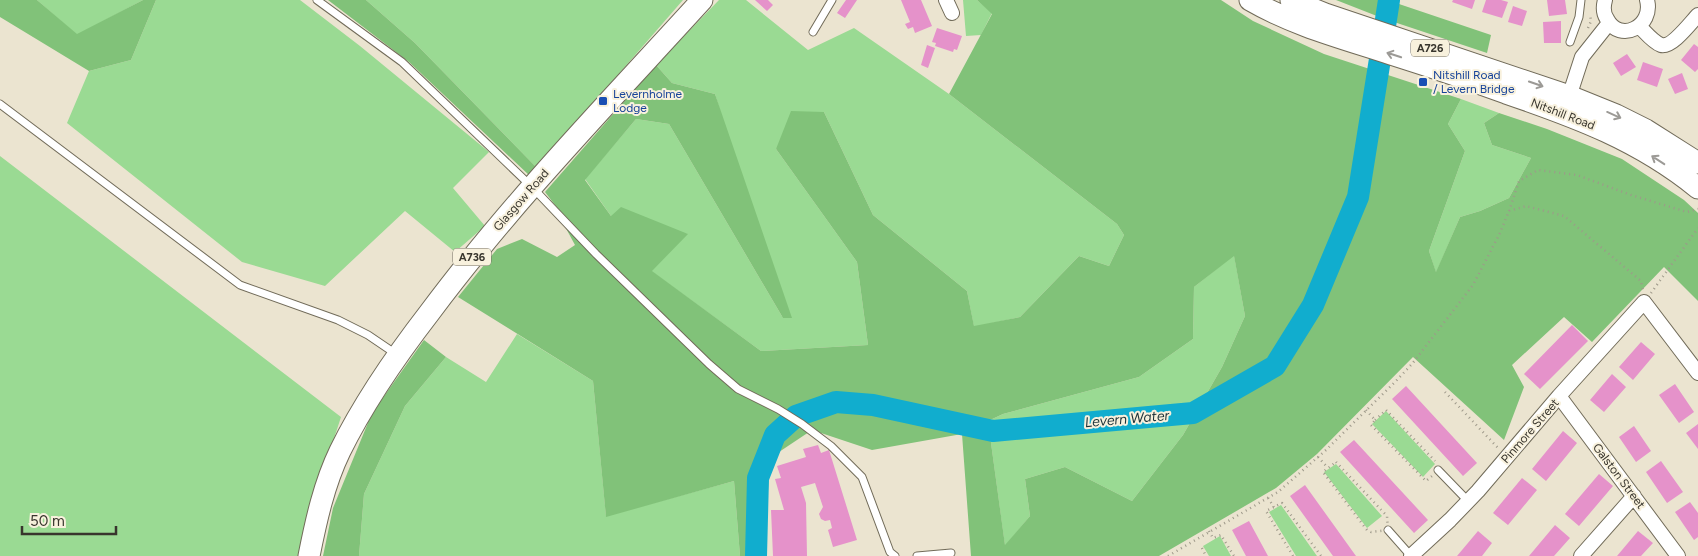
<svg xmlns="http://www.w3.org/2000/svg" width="1698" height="556" font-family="Figtree,sans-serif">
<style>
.green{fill:#9ada93}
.forest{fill:#81c279;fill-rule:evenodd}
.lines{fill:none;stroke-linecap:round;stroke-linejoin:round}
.river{stroke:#11adce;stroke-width:22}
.building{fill:#e592ca}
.service-casing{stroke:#716b59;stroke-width:9}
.minor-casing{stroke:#716b59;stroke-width:16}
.primary-casing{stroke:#716b59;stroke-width:23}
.path{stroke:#9e998a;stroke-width:2.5;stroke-dasharray:1 4;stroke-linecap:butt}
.service{stroke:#fff;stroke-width:7}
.minor{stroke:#fff;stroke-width:14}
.primary{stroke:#fff;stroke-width:21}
.oneway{stroke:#9c9a96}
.transit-dot{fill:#1a4fb4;stroke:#f8f1dd;stroke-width:2}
.labels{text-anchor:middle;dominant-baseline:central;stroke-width:4;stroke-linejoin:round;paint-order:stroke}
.shield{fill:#f8f1dd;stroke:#726d62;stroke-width:1}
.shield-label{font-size:11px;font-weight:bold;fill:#38352d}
.transit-label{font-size:12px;fill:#164399;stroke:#f8f1dd;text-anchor:start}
.street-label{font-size:12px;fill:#38352d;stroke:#f8f1dd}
.water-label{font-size:14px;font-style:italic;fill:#1c3239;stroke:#f8f1dd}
</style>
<rect width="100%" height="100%" fill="#ebe4d0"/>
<path class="green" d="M37,0H143L77,35Z
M156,0H300L360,46L489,152L453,188L485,226L455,252L405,211L325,286L242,262L67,123L89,71L131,60Z
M366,0H683L537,168L415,43Z
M719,0H746L808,50L854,28L949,94L1117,224L1124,235L1109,266L1079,256L1020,317L974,327L967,291L873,215L824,112L776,149L857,262L868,345L761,351L651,271L687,234L611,216L585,179L636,119L669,124L783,318L715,94L672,83L656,65Z
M963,0H977L992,13L981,35L966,36Z
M1461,99L1499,113L1484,123L1492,145L1531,158L1509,198L1480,211L1460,217L1436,273L1429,251L1465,151L1448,124Z
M0,156L341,417L312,506L299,556H0Z
M1234,255L1245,316L1222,367L1183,435L1132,501L1065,467L1025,479L1030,516L1005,546L988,421L1003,414L1139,377L1193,339L1194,287Z
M517,334L593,381L606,516L734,481L740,556H359L364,494L405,406L446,357L486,382Z
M1386,411L1435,464L1423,477L1372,424Z
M1336,464L1382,516L1367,528L1324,472Z
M1281,505L1317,556H1296L1269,512Z
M1220,536L1231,556H1209L1203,546Z"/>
<path class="forest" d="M0,0H37L77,34L143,0H156L131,60L89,71L0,17Z
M328,0H366L415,43L537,168L531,177L409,62Z
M977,0H1221L1253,21L1324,54L1461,99L1448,124L1465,151L1429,251L1436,272L1460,217L1480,211L1509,198L1531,158L1492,145L1484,123L1499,113L1547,129L1622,159L1684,200L1698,213V301L1664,267L1592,342L1564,317L1512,365L1524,387L1504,440L1413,357L1317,454L1276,488L1159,556H971L962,434L872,450L812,430L770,458L764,556H740L734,481L606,517L593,381L458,297L497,249L522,239L557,257L575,245L562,221L565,218L545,192L656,65L672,83L715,94L792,318H783L669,124L636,119L585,180L611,216L621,207L688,234L652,271L761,351L868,345L857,262L776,149L791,111L824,112L873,215L967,291L974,326L1020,317L1079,256L1109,266L1124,235L1117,224L949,94L992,14ZM1234,256L1245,316L1222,367L1183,435L1132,501L1065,467L1025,479L1030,516L1005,545L988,421L1003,414L1139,377L1193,339L1194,287Z
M1336,0H1399V4L1491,35L1487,53L1382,18Z
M424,340L446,357L405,406L364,494L359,556H323L333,508L372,413Z"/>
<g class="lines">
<path class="river" d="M1385,26L1389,0
M756,556L758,478L775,435L796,416L836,402L873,405L993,431L1193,413L1275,366L1313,305L1358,197L1380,59"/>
</g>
<path class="building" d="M755,0H768L773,5L767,11Z
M846,0H857L845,18L837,13Z
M901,0H921L932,26L915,33L913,27L908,29L905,24L910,22Z
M1453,0H1475L1472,9L1452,2Z
M1486,0H1501L1508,2L1502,18L1482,12Z
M1547,0H1565L1567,14L1549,16Z
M1513,6L1527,11L1522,26L1508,22Z
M1561,21V43H1544L1543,22Z
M937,28L962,36L957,50L954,49L953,52L935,46L936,43L932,42Z
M1694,44L1698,47V69L1695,72L1681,60Z
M927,45L935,48L928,68L921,65Z
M1627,54L1636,67L1621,76L1613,63Z
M1643,62L1663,69L1657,87L1637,80Z
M1682,73L1688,89L1675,94L1668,79Z
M1572,325L1588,341L1540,389L1524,374Z
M1641,342L1655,354L1633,380L1619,367Z
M1612,374L1626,387L1604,412L1590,400Z
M1675,384L1694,412L1679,423L1659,395Z
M1406,386L1477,463L1463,476L1392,399Z
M1698,424V449L1686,433Z
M1634,426L1651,451L1636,462L1619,437Z
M1563,431L1577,443L1546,481L1532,469Z
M1354,440L1428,520L1414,533L1340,452Z
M818,445L821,453L829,450L857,540L833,547L828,530L832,528L830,520L825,521L821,519L819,514L823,507L815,483L801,487L806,503L807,556H773L771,510H784L775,479L781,478L777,466L806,457L803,449Z
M1661,461L1683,492L1667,503L1646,472Z
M1599,474L1613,486L1579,526L1565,514Z
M1522,478L1537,490L1508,525L1493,513Z
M1305,485L1356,556H1333L1290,496Z
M1690,502L1698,513V537L1694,540L1675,512Z
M1249,521L1268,556H1246L1232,530Z
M1555,525L1570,538L1554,556H1529Z
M1478,531L1492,543L1482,556H1457Z
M1638,531L1653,543L1641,556H1617Z"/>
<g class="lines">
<defs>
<path id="service" d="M317,0L402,62L532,187L596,254L709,364L738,389L778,409L802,424L831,446L862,477L890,552L895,556
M813,32L832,0
M1570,42L1579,17L1581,0
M0,104L240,285L338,320L368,335L396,354
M1438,470L1468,501
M1388,530L1411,556
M917,556L951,553"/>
<path id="minor" d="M946,0L952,13
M1605,0C1603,7 1603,13 1607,19C1620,44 1654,26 1647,0
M1639,26C1646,33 1653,42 1661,45C1672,48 1691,22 1698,15
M1567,103L1582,57L1609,23
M1559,396L1678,556
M1411,556L1450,520L1478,491L1559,396L1644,302L1698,373
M1581,556L1634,496"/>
<path id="primary" d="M1250,0C1295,26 1342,38 1391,54C1429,66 1468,79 1506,93C1576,117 1639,140 1698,188
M1291,0L1325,14L1569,96L1616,115L1646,130L1698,163
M309,556C316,521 324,484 340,451C364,402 396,356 430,312C512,202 609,102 702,0"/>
</defs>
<use href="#service" class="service-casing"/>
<use href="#minor" class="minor-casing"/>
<use href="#primary" class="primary-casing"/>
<path class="path" d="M1588,28L1591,21L1590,14
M1509,211L1519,181L1538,170L1577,175L1631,195L1687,212L1698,209
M1651,293L1698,228
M1445,392L1499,449
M1366,410L1375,420L1371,425L1426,481L1432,476
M1375,420L1386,410L1435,461
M1318,457L1328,468
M1336,462L1387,516L1388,530L1371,532L1367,530L1323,472Z
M1268,498L1274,507
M1209,531L1213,538L1221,535L1234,556
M1202,548L1206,556
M1168,556L1278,492L1326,450L1395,382L1412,364L1473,285L1500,233L1509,211L1526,206L1564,216L1641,281L1643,291
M1293,556L1266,511L1282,503L1321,556"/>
<use href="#service" class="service"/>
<use href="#minor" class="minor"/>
<use href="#primary" class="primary"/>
</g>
<defs><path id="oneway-shaft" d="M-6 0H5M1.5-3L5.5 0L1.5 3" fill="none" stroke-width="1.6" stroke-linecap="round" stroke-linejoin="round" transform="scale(1.25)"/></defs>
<g class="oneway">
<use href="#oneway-shaft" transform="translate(1394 55) rotate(-162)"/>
<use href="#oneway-shaft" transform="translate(1536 84) rotate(19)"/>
<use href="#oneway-shaft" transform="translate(1614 115) rotate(24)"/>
<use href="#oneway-shaft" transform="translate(1658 160) rotate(-147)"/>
</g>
<g class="transit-dot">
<rect x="1418" y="77" width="10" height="10" rx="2.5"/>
<rect x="598" y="96" width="10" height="10" rx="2.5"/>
</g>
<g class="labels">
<g class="shield">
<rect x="1411" y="39.5" width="38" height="17" rx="4"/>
<rect x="453" y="248.5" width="38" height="17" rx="4"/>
</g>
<g class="shield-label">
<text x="1430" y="48">A726</text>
<text x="472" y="257">A736</text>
</g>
<g class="transit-label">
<text x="1433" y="75">Nitshill Road<tspan x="1433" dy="14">/ Levern Bridge</tspan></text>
<text x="613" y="94">Levernholme<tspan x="613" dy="14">Lodge</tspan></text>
</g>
<g class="street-label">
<text transform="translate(1563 114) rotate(21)">Nitshill Road</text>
<text transform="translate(521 200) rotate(-49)">Glasgow Road</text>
<text transform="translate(1530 431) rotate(-49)">Pinmore Street</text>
<text transform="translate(1619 476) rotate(53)">Galston Street</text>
</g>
<g class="water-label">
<text transform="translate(1127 419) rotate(-5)">Levern Water</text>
</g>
</g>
<path d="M22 526v8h94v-8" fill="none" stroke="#38352d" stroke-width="2.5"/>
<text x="30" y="526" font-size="15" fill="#38352d" stroke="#f8f1dd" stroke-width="4" paint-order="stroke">50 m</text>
</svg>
